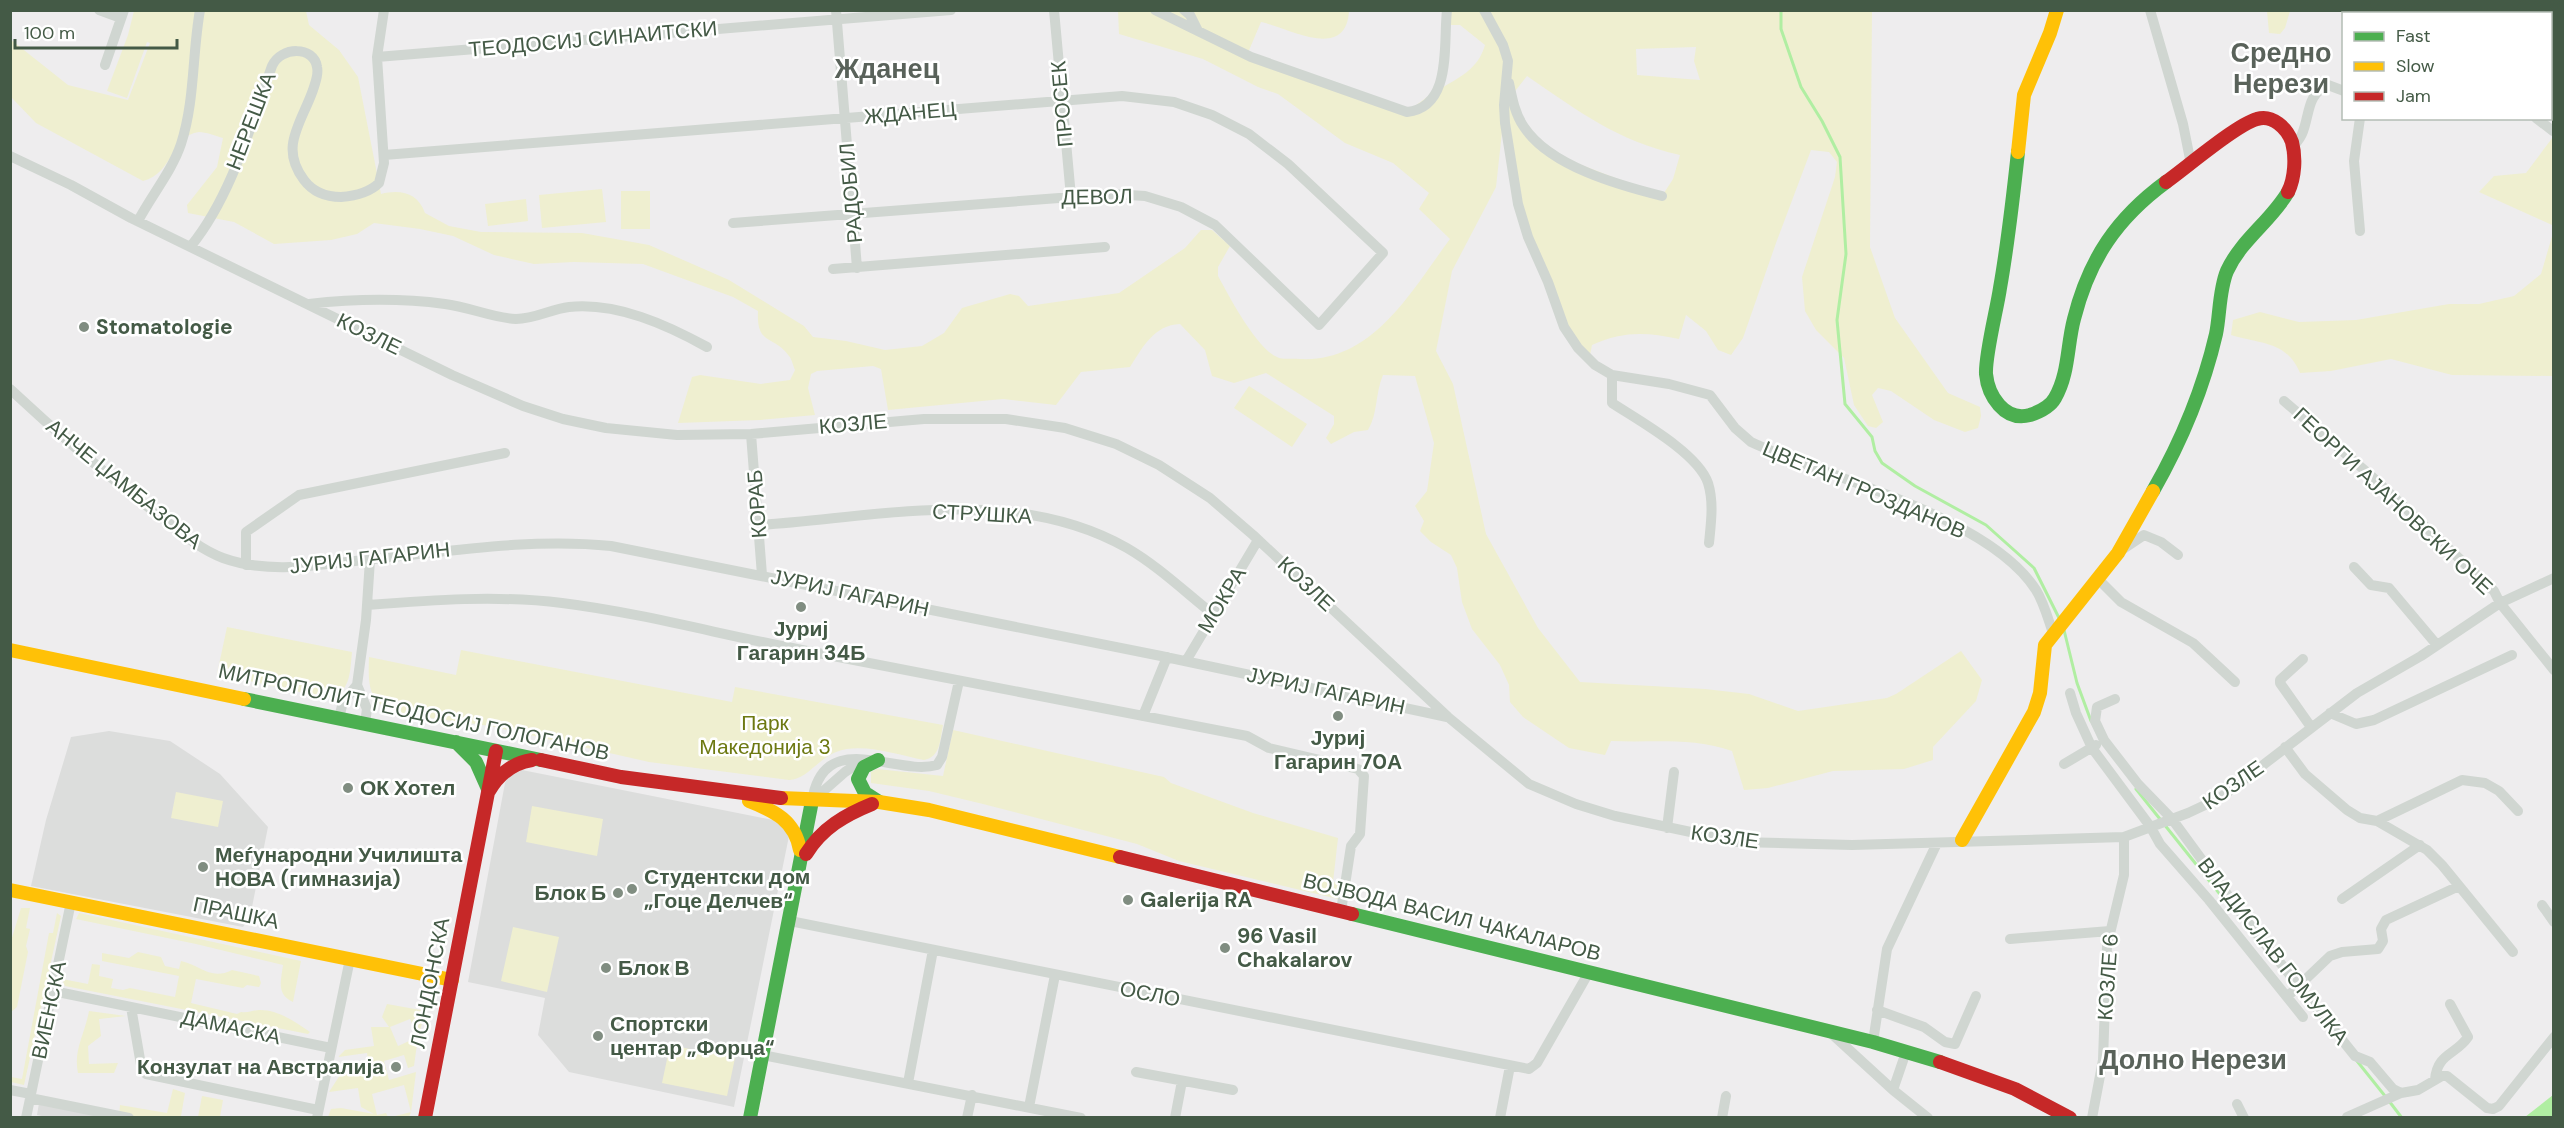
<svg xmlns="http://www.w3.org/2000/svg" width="2564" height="1128" font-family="'DM Sans',sans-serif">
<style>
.education{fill:#dcdddc}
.green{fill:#efefd0;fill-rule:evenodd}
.water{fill:#b0eea2}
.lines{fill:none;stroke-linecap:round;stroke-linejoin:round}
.stream{stroke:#b0eea2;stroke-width:3}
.street{stroke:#d0d6d1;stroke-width:10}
.fast{stroke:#4caf50;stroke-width:14}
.slow{stroke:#ffc107;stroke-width:14}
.jam{stroke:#c62828;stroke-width:14}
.poi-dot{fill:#808d81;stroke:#fff;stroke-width:2}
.labels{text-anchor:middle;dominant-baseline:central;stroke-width:5;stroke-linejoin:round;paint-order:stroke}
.street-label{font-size:21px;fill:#445a46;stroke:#fff}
.poi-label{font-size:21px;font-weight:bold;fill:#445a46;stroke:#fff;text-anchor:start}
.park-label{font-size:21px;fill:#6d7912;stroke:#fff}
.district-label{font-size:27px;font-weight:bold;fill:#59625a;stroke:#fff}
</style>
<rect width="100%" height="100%" fill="#eeedee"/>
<path class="education" d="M109,731L170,741L220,774L268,827L250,917L243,927L31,886L46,820L71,737Z
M522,770L773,820L779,822L789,836L734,1107L569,1072L538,1035L545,998L468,982L505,783L508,777Z
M39,1103L113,1117L51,1118L37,1115Z"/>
<path class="green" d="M134,11H306L309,25L339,50L358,77L381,194C401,189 418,193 425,213L449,226L481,232L582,233L649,245L729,280L804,326L813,337L846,341L885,350L922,346L944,333L962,308L1010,294L1019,296L1028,306L1119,293L1185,248L1201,230H1212L1230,246L1218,267V276C1229,296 1256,348 1277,357C1282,360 1293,358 1300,359C1373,363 1412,290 1450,239L1419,209L1429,193L1393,163L1345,143L1278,94L1258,87L1203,59L1119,34L1118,11H1349C1346,62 1289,28 1261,22L1247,55L1407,112C1417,105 1427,96 1438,90C1458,78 1478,70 1485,45L1460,25H1450L1447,11H1872L1870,247L1895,318L1948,393L1980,407L1981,416L1978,428L1965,432L1934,420L1891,391L1878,388L1872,395L1883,422L1876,428L1868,426L1854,405L1844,358L1816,330L1805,311L1802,277L1835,177L1837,162L1829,152L1811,150L1776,243L1743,338L1731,355L1718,350L1706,331L1686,315L1679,339C1646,332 1623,331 1592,345L1589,360L1578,348L1538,264L1502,132L1496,187L1452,271L1436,351L1453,384L1486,534L1538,628L1580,682L1705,689L1749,694L1798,711L1887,698L1896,694L1961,651L1982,680L1976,701L1933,747V760L1904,769L1833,771L1768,788L1744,790L1732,751C1690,737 1654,743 1611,741L1605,755L1569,748L1523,717L1510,702L1509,685L1500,665L1472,629L1462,602L1457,568L1451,555L1431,542L1420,531L1424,521L1415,506L1427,491L1434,443L1415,376L1383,375C1375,394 1378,413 1368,430L1354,432L1331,444L1326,438L1334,424V416L1266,373L1234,383L1212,376L1205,350L1180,324C1154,325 1143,347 1130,367L1081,372L1056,405L1003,399L888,410L881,369L873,366L817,371L811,374L808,388L815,415L760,420L678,423L692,377L700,375L761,384L790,380L795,370C793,366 792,359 789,356C774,335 756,346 758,311L733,297L643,264L574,262L534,264L494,255L453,236L420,229L374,223L357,234L331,240L274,244L234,222L188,213L187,205L217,167L223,138C216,136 206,132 199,132C171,135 174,173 143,181L36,123L11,97L10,39L68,85L128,100L150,43L147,42L127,98L107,91L128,35ZM1696,47L1694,61L1700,80L1637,75L1636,49ZM1527,76C1580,112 1617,141 1680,155L1673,179L1662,196L1553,154L1517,114L1512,95Z
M2267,11H2290L2285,28L2280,34L2269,33Z
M2553,137L2552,225L2479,192L2494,176L2526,173Z
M602,189L606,222L542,228L539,195Z
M621,191H650V229H621Z
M526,199L528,221L488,226L485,204Z
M2553,233V376L2452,375L2391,359L2331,371L2300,373C2287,341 2260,344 2231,335L2233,320L2260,312L2299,322L2356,320L2449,304H2479L2514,296L2541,274Z
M1249,386L1307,424L1292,447L1234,408Z
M227,627L352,652C350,672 351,694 327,698L217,674Z
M461,650L732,702L735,687L943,725C940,739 941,757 924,760C897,755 862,742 836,752C818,759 806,780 789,780L649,762L490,726L401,714C368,705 368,687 369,657L456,675Z
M953,730L1164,777L1171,783L1253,813L1338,838L1333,882L1341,884L1338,899L1179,861L1137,844L983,804L929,791L871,783V772L877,769L943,776Z
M176,792L223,801L218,827L171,818Z
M532,806L603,819L597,856L526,842Z
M21,908H30L26,928L30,929L26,946L28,952L17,1007L11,1012V1016V941Z
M57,913L61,916L24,1085L11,1082V1077L22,1079L49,933H53Z
M79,913L301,961L293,1002C276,994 281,981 283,965L196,944L76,919Z
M513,927L559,937L547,992L501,981Z
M138,952L161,957L165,966L179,969L181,961C200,965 211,981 232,970L259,976L261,983L259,987L247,985L243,988L196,979L191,1003L237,1014L241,1012C249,1013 253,1010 260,1010C279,1010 295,1022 310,1032L308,1034L65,986L62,979L88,984L92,964L100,965L99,976L113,979L111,988L123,990L130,988L175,997L179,976L102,961V953L129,958Z
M387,1004L426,1011L418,1037L414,1066L408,1068L404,1055L384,1061L389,1080L416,1072L411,1112L409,1117H391L411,1112L404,1085L372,1094L377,1115L386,1113L388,1117H328L331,1109L341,1108L374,1114L361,1107L358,1088L329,1092L340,1075L370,1070L367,1053L338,1057L345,1050L374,1046L371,1027H389L382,1017ZM410,1019L418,1037L398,1046L390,1027Z
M89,1011L126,1016L99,1019L101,1036L88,1046L89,1064L118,1063L114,1073H78C73,1050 85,1034 89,1011Z
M670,1045L735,1058L727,1096L662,1083Z
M173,1089L185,1093L181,1116L184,1117L119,1116L120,1105L167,1113Z
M202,1096L223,1100L220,1117H198Z"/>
<path class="water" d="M2553,1095V1117H2525Z"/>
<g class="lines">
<path class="stream" d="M1781,10V29L1801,87L1822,121L1840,157L1846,254L1837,320L1845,404L1872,437L1875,451L1882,463L1915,486L1986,525L2034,568L2059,618
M2064,630L2077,683L2091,721
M2136,789L2227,903
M2357,1061L2385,1096
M2389,1101L2402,1118"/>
<path class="street" d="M99,10L121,18
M836,10L857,268
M1054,10L1071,197
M1155,10L1251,57L1407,112C1453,107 1443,43 1447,10
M1184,10L1190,15L1198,31
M1484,10L1503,45L1508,61L1504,105L1505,123L1518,204L1528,237L1548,282L1564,327L1578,348L1595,365L1612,375
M2150,10L2183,124L2191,164
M2454,14L2456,10
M2550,32H2554
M377,57L951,10
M105,65L124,10
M1509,83C1512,98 1515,114 1524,127C1550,166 1618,185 1662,196
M2536,118L2553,131
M2293,147C2296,143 2300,139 2302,134C2310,116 2306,94 2328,85L2344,91
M384,155L1122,96L1174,102L1212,115L1249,134L1288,164L1383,253L1319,325L1215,225L1181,207L1145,196L1112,194L733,223
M10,156L71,185L131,218L452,375L523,406L563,419L606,428L677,435L751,434L924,419H1006L1065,428L1116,444L1159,465L1210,498L1253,535L1448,717L1529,784L1576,804L1615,816L1738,842L1852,845L2124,837L2188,813L2220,798L2357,693L2421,656L2500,603L2554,578
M138,221C151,196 172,171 181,144C195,101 192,55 200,10
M2360,231L2354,161L2360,118
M191,246C231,197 251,125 272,66C281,46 314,46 317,67C319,75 315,83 313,90C301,124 279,147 304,180C313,192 326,197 341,197C354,196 369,193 379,183L384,163L377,57L384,10
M833,269L1105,247
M309,304C353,299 400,298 445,304C469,307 493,318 516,319C535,319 551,309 569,307C617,302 667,325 707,347
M10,389C56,432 103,472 152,510C175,527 196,548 223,558C270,575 323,564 372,559C452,551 531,538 611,546L1161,656L1447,717
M2284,401L2369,474L2494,591L2500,603L2554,670
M751,434L762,575
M759,525C880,517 1014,484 1127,548C1158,566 1185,592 1214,615
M1709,543C1711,523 1714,502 1708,483C1698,453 1638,420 1612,403V375L1669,384L1710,395L1735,428L1751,442C1830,479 1989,516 2036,590C2044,603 2048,619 2053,633
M2123,549L2144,535L2161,542L2178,555
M246,565V532L299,495L505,453
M2354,567L2371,585L2389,588L2437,645
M2098,579L2121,602L2193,643L2235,682
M367,605C431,600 498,595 562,603C642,613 722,635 802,650C950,678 1098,708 1247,736L1269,748L1358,769L1364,776L1360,834L1351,846L1341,911
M2303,659L2280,680V683L2311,727
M1186,661L1258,540
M357,685L367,709L365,723
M2070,693L2076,713L2092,748L2150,826L2160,844L2209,900L2303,1017
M2115,699L2097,707L2095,721L2104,740L2138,784L2172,819L2246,920L2355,1056L2370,1062L2393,1089L2401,1093L2418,1090L2442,1076H2447L2487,1108L2493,1109L2499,1106L2554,1037
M2330,713L2356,724L2374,720L2512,655
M1143,716L1167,657
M339,718L343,702L357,685L366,620L370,560
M2285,747L2305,774L2347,810L2360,818L2377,821L2427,850L2442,865L2513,952
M2064,764L2096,745
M812,801C824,726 896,777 937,765L942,757L959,681
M812,801L845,772L863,760
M2377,821L2462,780L2485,783L2499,791L2518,811
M1667,828L1674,772
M2342,899L2420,845
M2542,905L2554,922
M790,921L1529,1069L1537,1063L1589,972
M2010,939L2110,931
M53,991L331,1048
M2287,997L2330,956L2342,952L2378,949L2383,941L2381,929L2386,920L2459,886
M131,1007L141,1065L146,1074L318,1110
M1877,1010L1924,1027L1945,1042L1955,1044L1976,996
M1833,1035L1893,1090L1928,1118
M1873,1042L1887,949L1937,843
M762,1055L1081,1118
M1136,1072L1233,1090
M2435,1080C2437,1053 2456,1055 2468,1037L2450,1004
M908,1083L933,950
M10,1090L31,1094
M1893,1090L1906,1052
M30,1098L129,1118
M2237,1104L2244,1118
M1029,1107L1055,975
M2347,1117L2401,1093
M26,1118L71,902
M317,1118L350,959
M967,1118L972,1095
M1175,1118L1182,1081
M1500,1118L1510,1066
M1722,1118L1726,1096
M2092,1118L2103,1060L2107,946L2124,875V837"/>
<path class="fast" d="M2018,152C2013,198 2008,243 2000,288C1997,309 1985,355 1986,374C1988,395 2004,422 2030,415C2039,412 2050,407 2055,398C2069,374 2067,345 2074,319C2089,259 2117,218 2166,182
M2153,491C2181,442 2203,390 2216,334C2220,315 2219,290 2227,271C2241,240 2271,221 2288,192
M244,699L541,760
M456,742L476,762L488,789
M878,760L864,767L858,779L865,793L879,802
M1352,914L1873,1042L1940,1062
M750,1118L812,801"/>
<path class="slow" d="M2018,152L2024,95L2050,33L2057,10
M10,650L244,699
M781,798L879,802L929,810L1120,857
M749,801C775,811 795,821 800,850
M1962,840L2034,712L2040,693L2045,645L2118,553L2153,491
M10,890L452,980"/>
<path class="jam" d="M2166,182C2187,167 2236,125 2257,119C2272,114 2287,128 2292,142C2296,157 2295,178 2288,192
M541,760L621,777L781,798
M489,791C499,774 512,763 532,760
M806,854C822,828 845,815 872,804
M1120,857L1352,914
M1940,1062L2015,1089L2070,1118
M425,1118L496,751"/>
</g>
<g class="poi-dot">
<circle cx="84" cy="327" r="6"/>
<circle cx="801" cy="607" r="6"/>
<circle cx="1338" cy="716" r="6"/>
<circle cx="348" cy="788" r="6"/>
<circle cx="203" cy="867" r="6"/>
<circle cx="632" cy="889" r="6"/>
<circle cx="618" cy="893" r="6"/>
<circle cx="1128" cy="900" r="6"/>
<circle cx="1225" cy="948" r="6"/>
<circle cx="606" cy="968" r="6"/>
<circle cx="598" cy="1036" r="6"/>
<circle cx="396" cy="1067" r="6"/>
</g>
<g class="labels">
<g class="street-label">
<text transform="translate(593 39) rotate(-5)">ТЕОДОСИЈ СИНАИТСКИ</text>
<text transform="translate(1062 104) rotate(-95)">ПРОСЕК</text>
<text transform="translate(910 113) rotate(-5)">ЖДАНЕЦ</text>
<text transform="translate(251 121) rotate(-69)">НЕРЕШКА</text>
<text transform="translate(851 193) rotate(-95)">РАДОБИЛ</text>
<text transform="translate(1097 197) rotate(-1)">ДЕВОЛ</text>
<text transform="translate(369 334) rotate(26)">КОЗЛЕ</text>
<text transform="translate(853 424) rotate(-5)">КОЗЛЕ</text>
<text transform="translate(124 484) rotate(39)">АНЧЕ ЏАМБАЗОВА</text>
<text transform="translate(1864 490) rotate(23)">ЦВЕТАН ГРОЗДАНОВ</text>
<text transform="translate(2393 501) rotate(43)">ГЕОРГИ АЈАНОВСКИ ОЧЕ</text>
<text transform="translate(757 504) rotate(-94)">КОРАБ</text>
<text transform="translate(982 514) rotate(3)">СТРУШКА</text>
<text transform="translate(370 558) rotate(-6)">ЈУРИЈ ГАГАРИН</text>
<text transform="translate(1306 584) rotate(43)">КОЗЛЕ</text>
<text transform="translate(850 593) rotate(12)">ЈУРИЈ ГАГАРИН</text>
<text transform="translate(1222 600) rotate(-59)">МОКРА</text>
<text transform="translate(1326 691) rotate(12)">ЈУРИЈ ГАГАРИН</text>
<text transform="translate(414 712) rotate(12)">МИТРОПОЛИТ ТЕОДОСИЈ ГОЛОГАНОВ</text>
<text transform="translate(2233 785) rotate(-35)">КОЗЛЕ</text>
<text transform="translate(1725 837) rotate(8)">КОЗЛЕ</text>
<text transform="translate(236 913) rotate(12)">ПРАШКА</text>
<text transform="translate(1452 917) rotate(14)">ВОЈВОДА ВАСИЛ ЧАКАЛАРОВ</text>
<text transform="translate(2273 951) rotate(52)">ВЛАДИСЛАВ ГОМУЛКА</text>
<text transform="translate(2108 977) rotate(-86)">КОЗЛЕ 6</text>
<text transform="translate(430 983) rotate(-79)">ЛОНДОНСКА</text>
<text transform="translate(1150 994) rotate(11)">ОСЛО</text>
<text transform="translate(49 1010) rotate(-78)">ВИЕНСКА</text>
<text transform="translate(231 1027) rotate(12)">ДАМАСКА</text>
</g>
<g class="poi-label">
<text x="96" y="327">Stomatologie</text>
<text x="801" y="629" text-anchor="middle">Јуриј<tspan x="801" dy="24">Гагарин 34Б</tspan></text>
<text x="1338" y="738" text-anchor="middle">Јуриј<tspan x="1338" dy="24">Гагарин 70А</tspan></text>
<text x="360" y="788">ОК Хотел</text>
<text x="215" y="855">Меѓународни Училишта<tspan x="215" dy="24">НОВА (гимназија)</tspan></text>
<text x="644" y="877">Студентски дом<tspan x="644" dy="24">„Гоце Делчев“</tspan></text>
<text x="606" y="893" text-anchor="end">Блок Б</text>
<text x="1140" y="900">Galerija RA</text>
<text x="1237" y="936">96 Vasil<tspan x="1237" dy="24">Chakalarov</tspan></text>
<text x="618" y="968">Блок В</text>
<text x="610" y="1024">Спортски<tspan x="610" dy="24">центар „Форца“</tspan></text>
<text x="384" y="1067" text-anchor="end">Конзулат на Австралија</text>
</g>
<g class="park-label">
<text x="765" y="723">Парк<tspan x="765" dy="24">Македонија 3</tspan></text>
</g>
<g class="district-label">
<text x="2281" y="52">Средно<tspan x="2281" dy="31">Нерези</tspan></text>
<text x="887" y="68">Жданец</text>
<text x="2193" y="1059">Долно Нерези</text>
</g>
</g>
<rect width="2564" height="1128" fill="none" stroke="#445a46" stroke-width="24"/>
<rect x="2342" y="12" width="210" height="108" fill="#ffffff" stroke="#b4bdb5" stroke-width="1.5"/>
<rect x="2354" y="32" width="30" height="9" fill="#4caf50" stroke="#b4bdb5" stroke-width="1.5"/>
<text x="2396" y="42" font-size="18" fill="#445a46">Fast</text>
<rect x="2354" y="62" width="30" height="9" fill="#ffc107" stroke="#b4bdb5" stroke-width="1.5"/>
<text x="2396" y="72" font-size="18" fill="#445a46">Slow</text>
<rect x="2354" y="92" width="30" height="9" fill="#c62828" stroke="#b4bdb5" stroke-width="1.5"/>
<text x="2396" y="102" font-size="18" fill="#445a46">Jam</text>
<path d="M15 39v9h162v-9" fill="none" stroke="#445a46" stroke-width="3"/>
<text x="24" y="39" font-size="18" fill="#445a46" stroke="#ffffff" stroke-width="4.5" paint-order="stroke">100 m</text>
</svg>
